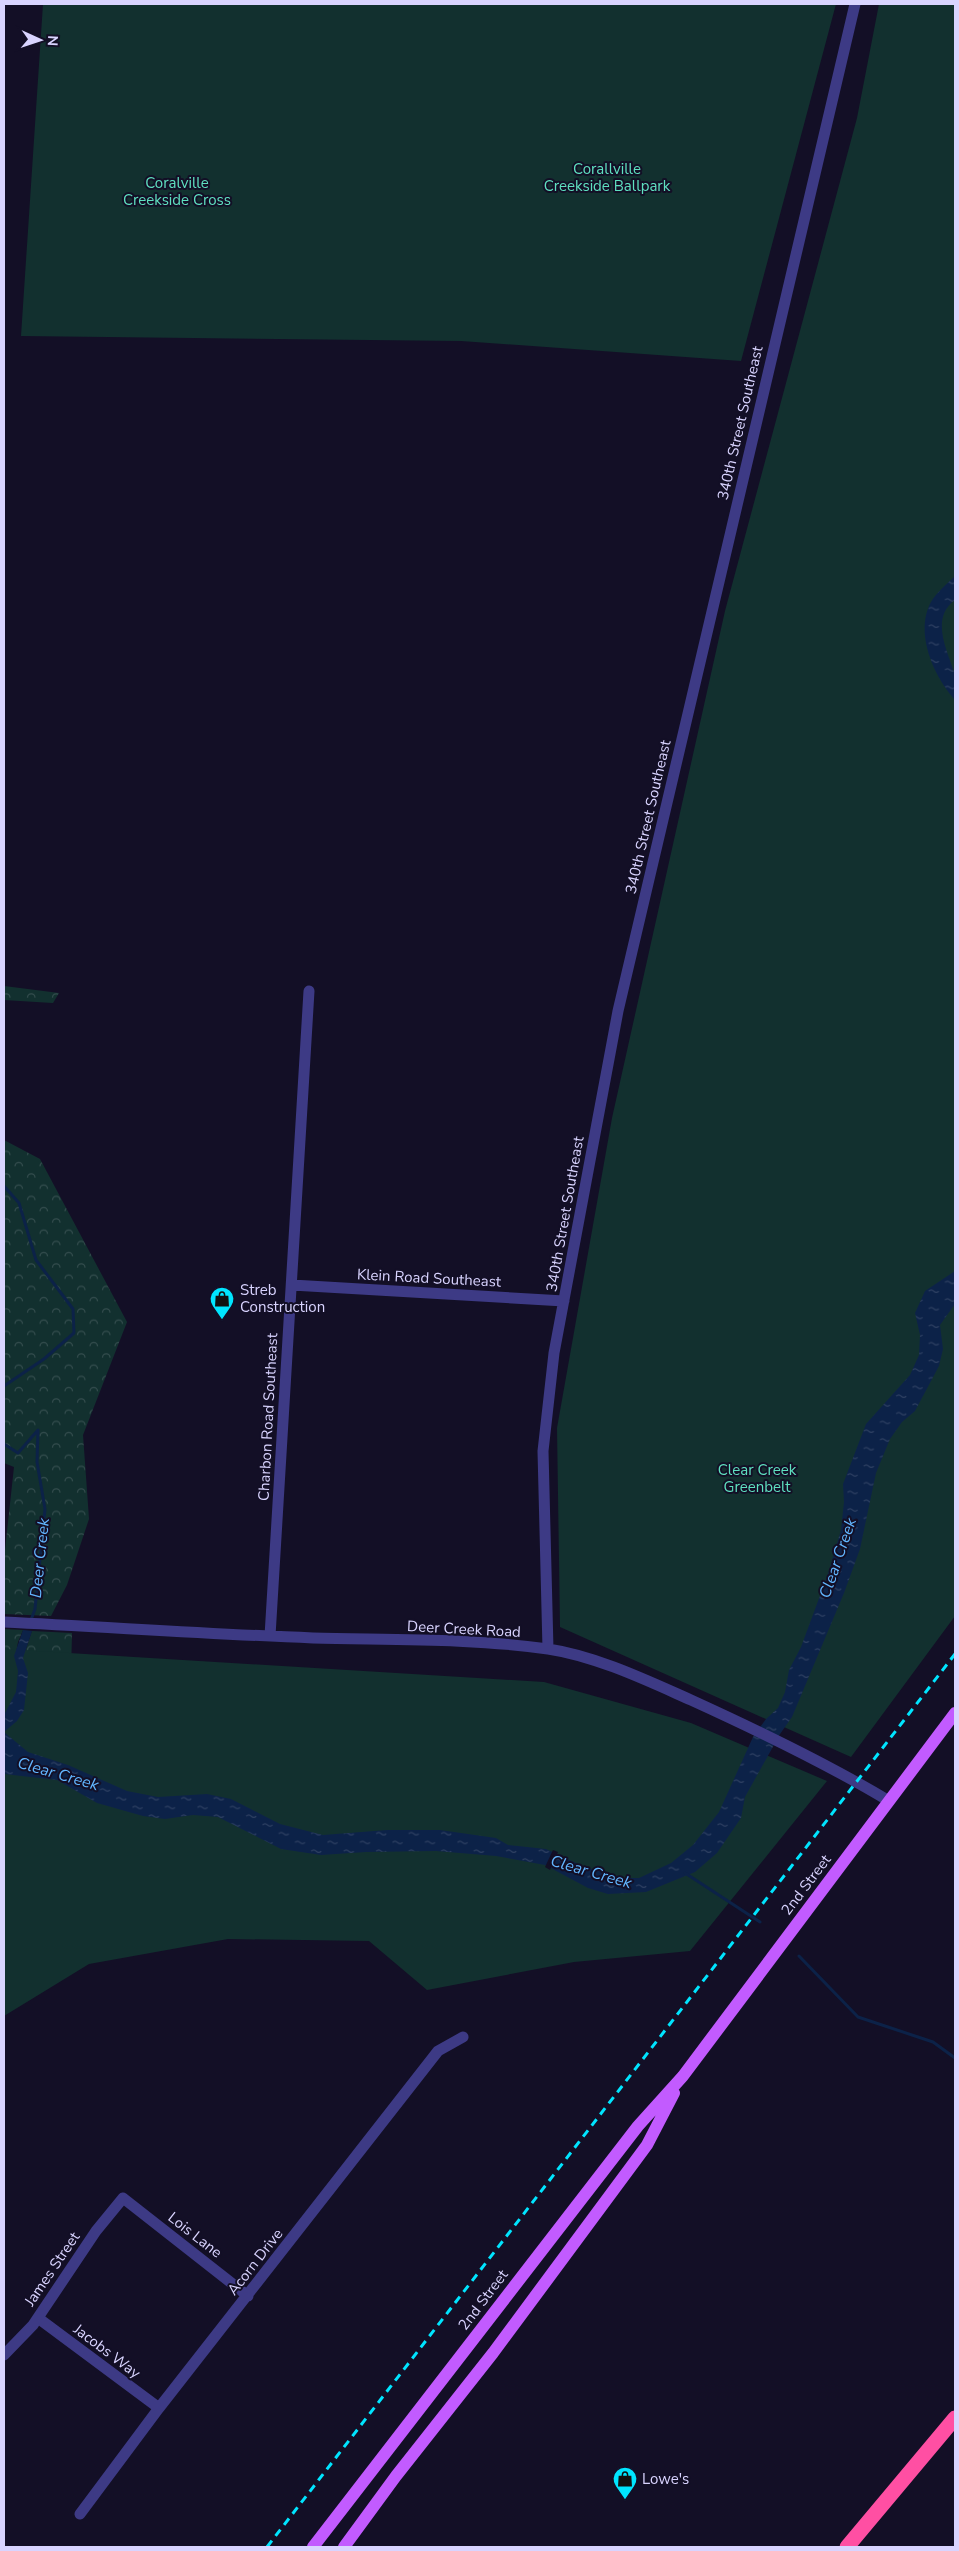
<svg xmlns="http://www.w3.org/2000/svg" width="959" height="2551" font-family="'Nunito Sans',sans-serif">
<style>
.forest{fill:url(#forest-crowns)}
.park{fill:#12302f}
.water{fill:url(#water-ripples)}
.pier{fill:#130f26}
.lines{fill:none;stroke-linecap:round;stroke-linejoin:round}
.stream{stroke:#0c2248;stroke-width:3}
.minor{stroke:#3d3a85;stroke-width:11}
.major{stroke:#c25bff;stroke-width:12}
.highway{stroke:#ff4fa3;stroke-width:15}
.rail{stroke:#00e5ff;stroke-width:3;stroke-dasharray:8 6;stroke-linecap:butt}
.labels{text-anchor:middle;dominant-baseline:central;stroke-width:4;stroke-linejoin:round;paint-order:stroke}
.park-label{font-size:15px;fill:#5fe0c0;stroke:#130f26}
.street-label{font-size:15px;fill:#d9d4ff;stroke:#130f26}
.poi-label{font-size:15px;fill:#d9d4ff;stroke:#130f26;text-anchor:start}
.water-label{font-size:16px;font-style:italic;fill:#62b6ff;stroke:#130f26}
</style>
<defs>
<pattern id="forest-crowns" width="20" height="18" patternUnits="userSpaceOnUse" patternTransform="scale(1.25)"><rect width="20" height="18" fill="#12302f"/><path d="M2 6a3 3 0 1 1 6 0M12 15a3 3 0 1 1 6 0" fill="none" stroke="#344d4e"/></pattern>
<pattern id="water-ripples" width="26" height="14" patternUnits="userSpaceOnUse" patternTransform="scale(1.25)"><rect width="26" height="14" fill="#0c2248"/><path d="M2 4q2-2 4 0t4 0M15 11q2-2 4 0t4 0" fill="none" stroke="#2f4163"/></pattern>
</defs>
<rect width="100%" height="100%" fill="#130f26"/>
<path class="forest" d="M4,986L59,993L53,1003L4,1000Z
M4,1140L40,1159L127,1322L83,1435L89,1519L67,1585L51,1616L4,1614V1559L14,1467L4,1463Z
M4,1629L23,1630L18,1642L4,1715Z
M32,1631L72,1633L71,1671L23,1658Z"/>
<path class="park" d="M43,4H836L741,361L461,341L21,336Z
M879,4H955V1616L851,1757L560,1627L557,1428L612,1118L725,611L857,118Z
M4,1649L544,1682L691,1723L827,1781L690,1951L574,1962L427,1990L369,1941L228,1939L89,1964L4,2016Z"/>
<path class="water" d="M955,576V600C930,618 947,650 954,672C957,680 955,691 955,700C934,677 914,633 931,602C937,592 947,584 955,576Z
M955,1271V1304L940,1325L943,1349L939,1366L915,1411L902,1422L890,1439L876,1473L860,1549L844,1593L792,1717L780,1734L745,1797L741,1818L717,1853L695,1872L646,1892L608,1894L588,1888L545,1865L496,1856L436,1851L366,1852L321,1855L281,1849L218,1817L193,1815L165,1819L143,1816L97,1803L57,1780L4,1774V1715L16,1692L18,1671L14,1656L23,1630L32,1631L23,1658L28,1673L24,1710L17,1721L4,1732L28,1752L68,1765L127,1791L158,1797L207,1794L231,1799L280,1824L323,1835L387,1830H440L496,1838L508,1845L546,1849L585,1867L625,1878H639L671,1863L693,1845L719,1812L753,1737L766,1719L778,1708L785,1692L789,1670L801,1647L828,1574L841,1530L844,1502L843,1484L866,1424L910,1375L919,1355L920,1335L915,1313L925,1291Z"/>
<path class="pier" d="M553,1850L558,1852L550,1870L545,1867Z"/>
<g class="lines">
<path class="stream" d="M4,1186L19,1203L36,1260L73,1309L74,1333L44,1359L4,1386
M4,1444L18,1453L38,1430L37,1462L45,1509L35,1609L31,1620
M685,1873L760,1922
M799,1956L858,2017L933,2042L955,2058"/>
<path class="minor" d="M292,1285L564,1301
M4,1622C107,1627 210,1634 313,1638C391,1640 471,1638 548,1649C596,1656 648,1681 691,1700C759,1731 826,1763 889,1801
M270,1636L309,991
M548,1649L543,1451L554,1353L618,1011L855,4
M38,2318L159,2408
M4,2355L33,2325L96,2231L123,2198L248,2296
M80,2514L159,2408L438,2051L463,2037"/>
<path class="major" d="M313,2547L638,2126L683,2076L955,1713
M344,2547L396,2476L493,2353L647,2145L674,2093"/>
<path class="highway" d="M847,2547L955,2418"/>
<path class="rail" d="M267,2547L955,1654"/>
</g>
<defs>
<symbol id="shop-pin" viewBox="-11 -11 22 30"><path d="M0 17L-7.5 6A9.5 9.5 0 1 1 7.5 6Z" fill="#00e5ff" stroke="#130f26"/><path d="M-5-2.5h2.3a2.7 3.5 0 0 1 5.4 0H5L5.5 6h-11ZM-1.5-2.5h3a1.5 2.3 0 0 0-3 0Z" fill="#111"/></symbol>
</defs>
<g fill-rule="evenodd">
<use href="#shop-pin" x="208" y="1285" width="28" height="38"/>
<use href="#shop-pin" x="611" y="2465" width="28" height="38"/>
</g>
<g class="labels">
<g class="park-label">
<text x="607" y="169">Corallville<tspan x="607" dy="17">Creekside Ballpark</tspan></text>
<text x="177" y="183">Coralville<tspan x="177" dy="17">Creekside Cross</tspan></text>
<text x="757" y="1470">Clear Creek<tspan x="757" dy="17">Greenbelt</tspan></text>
</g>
<g class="street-label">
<text transform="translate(740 423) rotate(-77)">340th Street Southeast</text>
<text transform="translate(648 817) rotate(-77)">340th Street Southeast</text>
<text transform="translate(565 1214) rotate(-80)">340th Street Southeast</text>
<text transform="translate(429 1278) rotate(3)">Klein Road Southeast</text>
<text transform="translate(268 1417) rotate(-87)">Charbon Road Southeast</text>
<text transform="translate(464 1629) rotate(3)">Deer Creek Road</text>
<text transform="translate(806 1885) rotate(-53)">2nd Street</text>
<text transform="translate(195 2235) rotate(38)">Lois Lane</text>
<text transform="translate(255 2262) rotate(-52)">Acorn Drive</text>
<text transform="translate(52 2269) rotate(-56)">James Street</text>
<text transform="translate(483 2300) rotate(-53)">2nd Street</text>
<text transform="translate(107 2351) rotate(37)">Jacobs Way</text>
</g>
<g class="poi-label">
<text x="240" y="1290">Streb<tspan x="240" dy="17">Construction</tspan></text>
<text x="642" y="2479">Lowe's</text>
</g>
<g class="water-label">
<text transform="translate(40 1558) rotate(-84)">Deer Creek</text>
<text transform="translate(838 1558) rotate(-71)">Clear Creek</text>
<text transform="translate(58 1774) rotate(16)">Clear Creek</text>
<text transform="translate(591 1872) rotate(16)">Clear Creek</text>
</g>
</g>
<rect width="959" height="2551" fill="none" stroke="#d9d4ff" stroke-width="10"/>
<g transform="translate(40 40) rotate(93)" stroke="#130f26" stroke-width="4" paint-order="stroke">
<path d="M0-4L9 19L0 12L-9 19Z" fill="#d9d4ff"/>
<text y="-8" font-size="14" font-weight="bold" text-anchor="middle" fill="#d9d4ff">N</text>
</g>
</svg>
